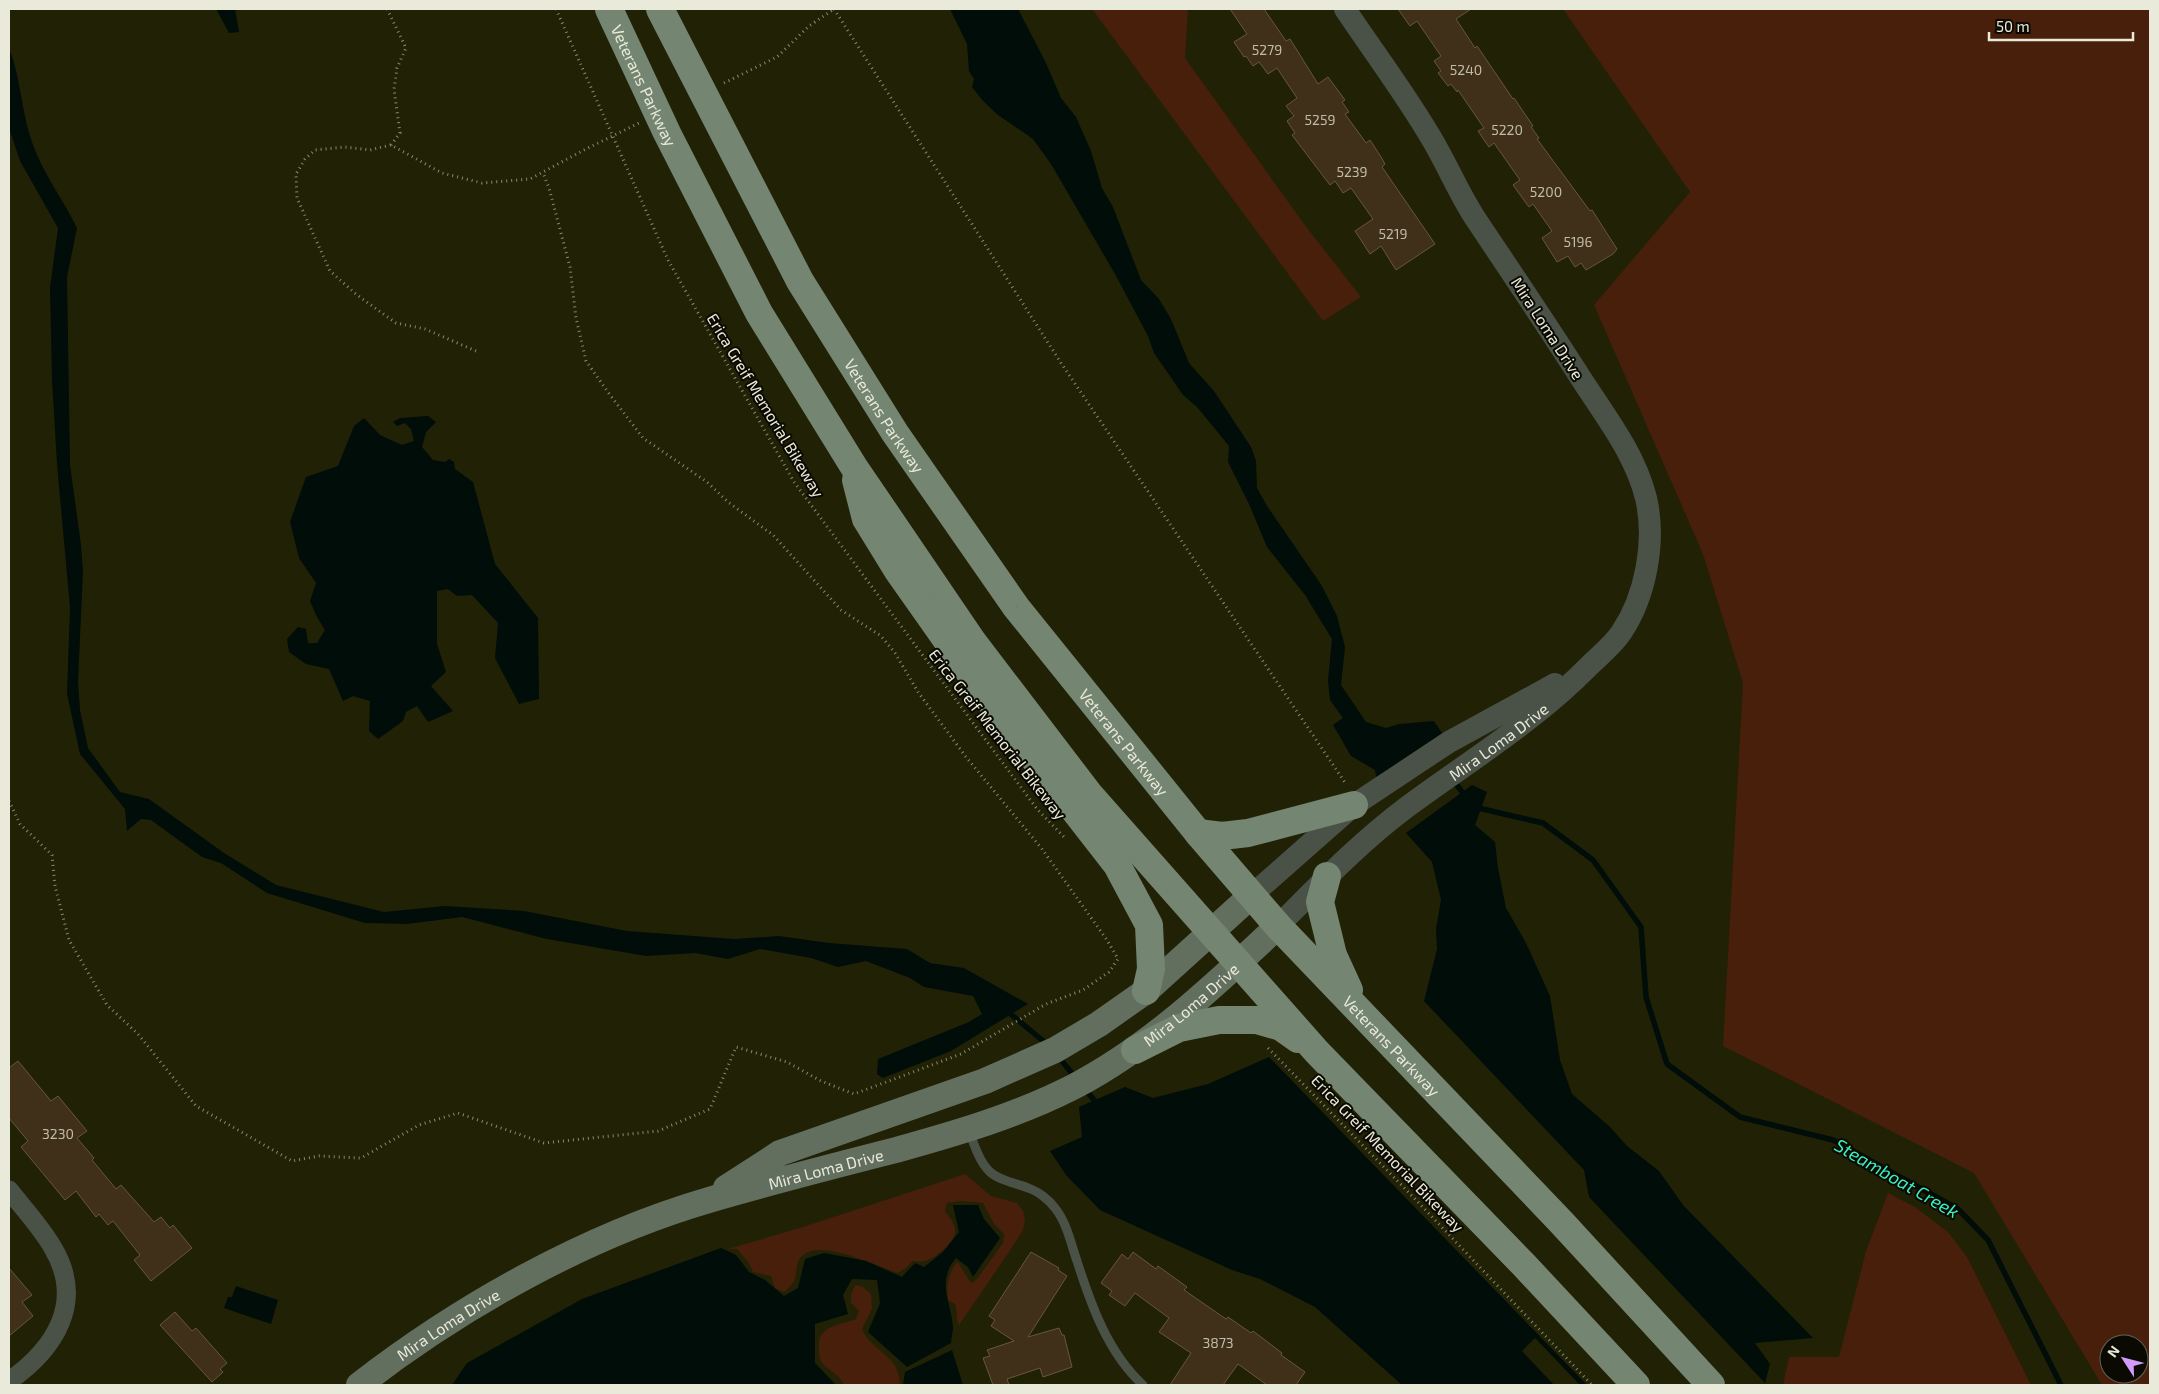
<svg xmlns="http://www.w3.org/2000/svg" width="2159" height="1394" font-family="'Exo 2',sans-serif">
<style>
.green{fill:#471f0b;fill-rule:evenodd}
.water{fill:#010d08}
.lines{fill:none;stroke-linecap:round;stroke-linejoin:round}
.stream{stroke:#010d08;stroke-width:5.5}
.building{fill:#403019;stroke:#67563e}
.path{stroke:#888973;stroke-width:3;stroke-dasharray:1 4;stroke-linecap:butt}
.service{stroke:#4a5248;stroke-width:9}
.minor{stroke:#4a5248;stroke-width:19}
.tertiary{stroke:#4a5248;stroke-width:22}
.secondary{stroke:#626f5f;stroke-width:26}
.primary{stroke:#748571;stroke-width:28}
.labels{text-anchor:middle;dominant-baseline:central;stroke-width:4;stroke-linejoin:round;paint-order:stroke}
.number-label{font-size:14px;fill:#bfbca9}
.street-label{font-size:16px;fill:#e9ead9;stroke:#0a0a02}
.water-label{font-size:18px;font-style:italic;fill:#39f0c4;stroke:#0a0a02}
</style>
<rect width="100%" height="100%" fill="#212106"/>
<path class="green" d="M1092,9H1188L1185,58L1304,224L1361,297L1323,321Z
M1563,9H2150V1385H2102L1974,1173L1723,1046L1743,683L1703,554L1594,305L1690,192ZM2109,1344H2139V1374H2109Z
M965,1174L991,1196L1017,1203L1023,1211L1025,1220L1023,1230L1009,1252L959,1325C955,1317 958,1311 955,1304L948,1300C946,1285 948,1274 957,1262C964,1269 965,1277 972,1283L977,1279L1003,1243L1004,1234L994,1224L983,1203L960,1201L947,1203L945,1211C949,1217 956,1224 955,1232C954,1243 935,1259 924,1261C921,1262 916,1261 912,1261L907,1267L898,1273C876,1266 820,1238 802,1256C791,1266 804,1277 784,1292L775,1288L771,1276L753,1272L749,1263L737,1249H728L806,1226Z
M1888,1193L1915,1207L1948,1232L1967,1257L2031,1385H1783L1789,1357H1839L1866,1251Z
M855,1285L863,1287L871,1294L872,1309L862,1329C872,1353 900,1354 900,1385H844C840,1376 832,1372 825,1366C819,1361 819,1354 819,1347C817,1326 840,1325 856,1319L859,1311L851,1303V1295Z"/>
<path class="water" d="M216,9H235L239,32L229,33Z
M950,9H1018L1046,63L1061,98L1076,117L1091,151L1102,188L1113,207L1141,280L1159,299L1171,319L1189,363L1214,391L1251,447L1256,461L1257,488L1267,506L1322,586L1337,616L1345,647L1341,685L1366,722L1386,728L1399,724L1434,721L1452,748L1380,799L1375,770L1351,756L1333,725L1343,718L1330,700L1328,681L1332,639L1305,595L1267,547L1249,504L1228,462L1229,446L1197,407L1183,395L1154,353L1148,336L1115,274L1051,164L1033,139L998,115L983,101L972,87L974,79L969,71L967,44Z
M9,48C21,78 21,111 32,142C42,172 63,199 77,228L67,277L70,465L81,545L83,571L78,682L80,710L88,748L120,792L149,799L224,853L276,885L384,912L445,906L524,911L627,931L734,939L779,936L829,943L907,949L930,963L964,968L1028,1004L951,1051L883,1078L877,1074L878,1059L969,1022L982,1014L973,996L924,987L910,978L866,961L838,967L811,958L760,949L728,959L695,953L646,956L547,939L462,917L407,924L365,923L267,893L221,863L202,857L151,820L141,819L127,831L125,809L80,754L67,694L70,607L57,464L52,380L50,288L58,228L20,161L9,128Z
M428,416L436,422L426,432L422,447L433,460L445,462L449,459L454,462L455,469L473,482L495,564L538,618L539,699L519,704L495,658L498,623L472,595L457,596L448,589L437,591V644L446,672L431,686L453,711L428,722L417,706L406,712L403,721L378,739L369,731L370,701L353,696L343,701L329,669L306,664L289,652L287,639L298,627L306,629L308,643H317L325,630L317,617L310,601L316,583L299,558L290,522L306,477L338,466L354,426L364,418L380,435L402,445L414,441L411,429L405,423L397,426L393,422L400,418Z
M1472,785L1487,792L1475,825L1495,842L1498,868L1506,908L1526,943L1550,996L1560,1060L1572,1094L1610,1127L1627,1146L1659,1171L1683,1205L1813,1338L1755,1343L1770,1364L1765,1383L1589,1197L1584,1170L1424,1001L1437,949L1436,929L1441,900L1432,862L1406,833Z
M1269,1057L1587,1385H1580L1535,1338L1522,1351L1554,1385H1402L1315,1307L1260,1279L1232,1270L1100,1210L1066,1175L1050,1151L1082,1137L1079,1107L1125,1087L1153,1098L1208,1084Z
M953,1205H978L984,1219L1000,1238L973,1277L968,1267L956,1258C936,1282 951,1301 953,1327C953,1332 951,1338 951,1343L907,1367L868,1332L880,1303L877,1280L852,1279L843,1295L848,1314L815,1324V1363L836,1385H452L467,1363L582,1299L721,1248L736,1255L749,1272L765,1280L784,1296L798,1288L805,1259L824,1253L866,1261L902,1277L915,1263L924,1267L943,1252L959,1232Z
M236,1286L278,1300L271,1324L224,1308L228,1297H232Z
M952,1350L963,1385H903L905,1372Z"/>
<g class="lines">
<path class="stream" d="M1452,779L1467,798
M1474,807L1543,823L1593,860L1641,927L1646,997L1667,1064L1740,1117L1833,1140L1958,1209L1988,1240L2061,1385
M1007,1011L1048,1045
M1057,1055L1075,1077
M1084,1088L1099,1106"/>
</g>
<path class="building" d="M1230,9H1264L1286,41L1290,39L1318,84L1328,77L1345,100L1342,102L1349,112L1345,114L1366,143L1370,140L1381,157L1385,164L1382,167L1435,244L1396,270L1381,246L1370,254L1355,231L1373,219L1351,188L1343,193L1335,181L1330,185L1292,135L1295,133L1287,121L1294,116L1286,106L1297,98L1277,68L1268,74L1259,62L1253,66L1246,56L1244,57L1234,42L1247,34Z
M1398,9H1471L1456,19L1475,48L1477,46L1513,99L1514,98L1533,126L1531,127L1539,138L1537,139L1590,211L1592,210L1617,249L1613,254L1586,270L1581,263L1575,267L1568,256L1557,262L1542,238L1552,231L1533,204L1529,207L1513,185L1520,180L1494,143L1489,147L1478,131L1484,128L1458,90L1457,92L1451,84L1448,86L1438,73L1441,71L1434,61L1441,56L1417,21L1410,26Z
M18,1061L51,1101L58,1096L87,1131L77,1138L94,1158L92,1160L116,1189L121,1185L154,1222L161,1217L170,1228L173,1225L192,1248L151,1281L134,1260L140,1255L113,1221L108,1225L99,1214L96,1217L76,1191L65,1200L21,1147L28,1141L9,1118V1068Z
M1031,1252L1059,1268L1058,1270L1067,1276L1028,1337L1059,1328L1062,1335H1064L1072,1367L1043,1377L1040,1368L1007,1379L1009,1385H993L983,1358L990,1356L987,1350L1014,1341L991,1326L995,1320L989,1316Z
M1133,1252L1156,1269L1158,1266L1187,1287L1184,1290L1226,1319L1228,1317L1251,1333L1253,1331L1282,1353L1281,1355L1305,1372L1296,1385H1267L1238,1364L1223,1385H1170L1191,1353L1159,1332L1169,1318L1135,1293L1125,1306L1109,1295L1112,1291L1101,1283L1122,1254L1128,1259Z
M9,1268L32,1295L22,1302L33,1316L9,1336Z
M175,1312L192,1331L196,1328L227,1363L220,1369L223,1372L212,1382L160,1325Z"/>
<g class="lines">
<path class="path" d="M387,9L406,48L397,68L394,89L400,133L391,145
M556,9L668,260L794,482L1037,809L1064,837
M834,9L1061,363L1346,784
M724,83L777,57L809,26L834,9
M476,351L425,329L396,323L357,295L330,271L297,198L296,174L305,159L315,150L345,147L370,150L391,145L442,173L482,183L530,179L584,150L639,123
M9,801L20,824L52,855L55,886L69,940L107,1005L138,1034L196,1106L292,1161L319,1156L361,1158L419,1125L458,1113L544,1143L658,1131L710,1109L736,1047L787,1062L821,1081L854,1094L961,1054L1046,1004L1083,990L1109,972L1118,959L1107,940L1042,849L966,757L918,692L895,653L881,636L841,610L773,535L728,502L707,482L643,438L610,395L586,361L576,318L570,267L549,188L543,173
M1268,1048L1415,1199L1592,1385"/>
<path class="service" d="M969,1131C974,1144 979,1161 989,1171C999,1181 1016,1183 1028,1188C1038,1191 1049,1200 1055,1208C1067,1223 1071,1244 1077,1261C1091,1305 1108,1353 1143,1385"/>
<path class="minor" d="M9,1190C24,1209 41,1227 53,1248C85,1302 55,1349 9,1381"/>
<g class="tertiary">
<path d="M1252,895L1354,805L1449,742L1555,684"/>
<path id="s1" d="M1278,926C1320,884 1360,842 1407,807C1468,762 1535,721 1588,667C1599,656 1612,646 1621,633C1646,596 1656,541 1646,498C1635,454 1606,417 1582,380C1547,325 1511,272 1475,218C1458,192 1446,162 1430,136C1404,92 1373,51 1345,9"/>
</g>
<g class="secondary">
<path d="M726,1188L780,1153L985,1081L1055,1050L1099,1024L1146,991L1252,895"/>
<path id="s2" d="M359,1385C460,1307 585,1236 709,1200C771,1182 833,1166 896,1150C957,1133 1016,1116 1073,1087C1150,1047 1215,985 1278,926"/>
</g>
<g class="primary">
<path id="s3" d="M609,9L667,133L759,313L854,467L973,642L1089,794L1317,1052L1524,1265L1636,1385"/>
<path id="s4" d="M660,9L800,281L895,433L1016,607L1198,833L1278,926L1562,1223L1711,1385"/>
<path d="M856,480L866,519L898,571L991,703L1117,865L1149,925L1151,969L1146,991"/>
<path d="M1198,833L1222,836L1248,833L1354,805"/>
<path d="M1327,876L1320,902L1333,955L1349,990"/>
<path d="M1135,1050L1179,1028L1219,1020H1257L1281,1027L1298,1039"/>
</g>
</g>
<g class="labels">
<g class="number-label">
<text x="1267" y="49">5279</text>
<text x="1466" y="69">5240</text>
<text x="1320" y="119">5259</text>
<text x="1507" y="129">5220</text>
<text x="1352" y="171">5239</text>
<text x="1546" y="191">5200</text>
<text x="1393" y="233">5219</text>
<text x="1578" y="241">5196</text>
<text x="58" y="1133">3230</text>
<text x="1218" y="1342">3873</text>
</g>
<g class="street-label">
<text stroke="none"><textPath href="#s3" startOffset="84">Veterans Parkway</textPath></text>
<text transform="translate(1548 328) rotate(57)">Mira Loma Drive</text>
<text transform="translate(766 405) rotate(59)">Erica Greif Memorial Bikeway</text>
<text stroke="none"><textPath href="#s4" startOffset="465">Veterans Parkway</textPath></text>
<text transform="translate(998 734) rotate(52)">Erica Greif Memorial Bikeway</text>
<text stroke="none"><textPath href="#s1" startOffset="288">Mira Loma Drive</textPath></text>
<text stroke="none"><textPath href="#s4" startOffset="870">Veterans Parkway</textPath></text>
<text stroke="none"><textPath href="#s2" startOffset="924">Mira Loma Drive</textPath></text>
<text stroke="none"><textPath href="#s4" startOffset="1275">Veterans Parkway</textPath></text>
<text transform="translate(1388 1153) rotate(46)">Erica Greif Memorial Bikeway</text>
<text stroke="none"><textPath href="#s2" startOffset="519">Mira Loma Drive</textPath></text>
<text stroke="none"><textPath href="#s2" startOffset="108">Mira Loma Drive</textPath></text>
</g>
<g class="water-label">
<text transform="translate(1897 1178) rotate(30)">Steamboat Creek</text>
</g>
</g>
<rect width="2159" height="1394" fill="none" stroke="#e9ead9" stroke-width="20"/>
<g transform="translate(2124 1359) rotate(306)"><circle r="24" fill="#0a0a02" stroke="#636458"/>
<path d="M0-4L9 19L0 12L-9 19Z" fill="#d39cfc"/>
<text y="-8" font-size="14" font-weight="bold" text-anchor="middle" fill="#e9ead9">N</text>
</g>
<path d="M1989 32v8h144v-8" fill="none" stroke="#e9ead9" stroke-width="2.5"/>
<text x="1996" y="32" font-size="15" fill="#e9ead9" stroke="#0a0a02" stroke-width="4" paint-order="stroke">50 m</text>
</svg>
